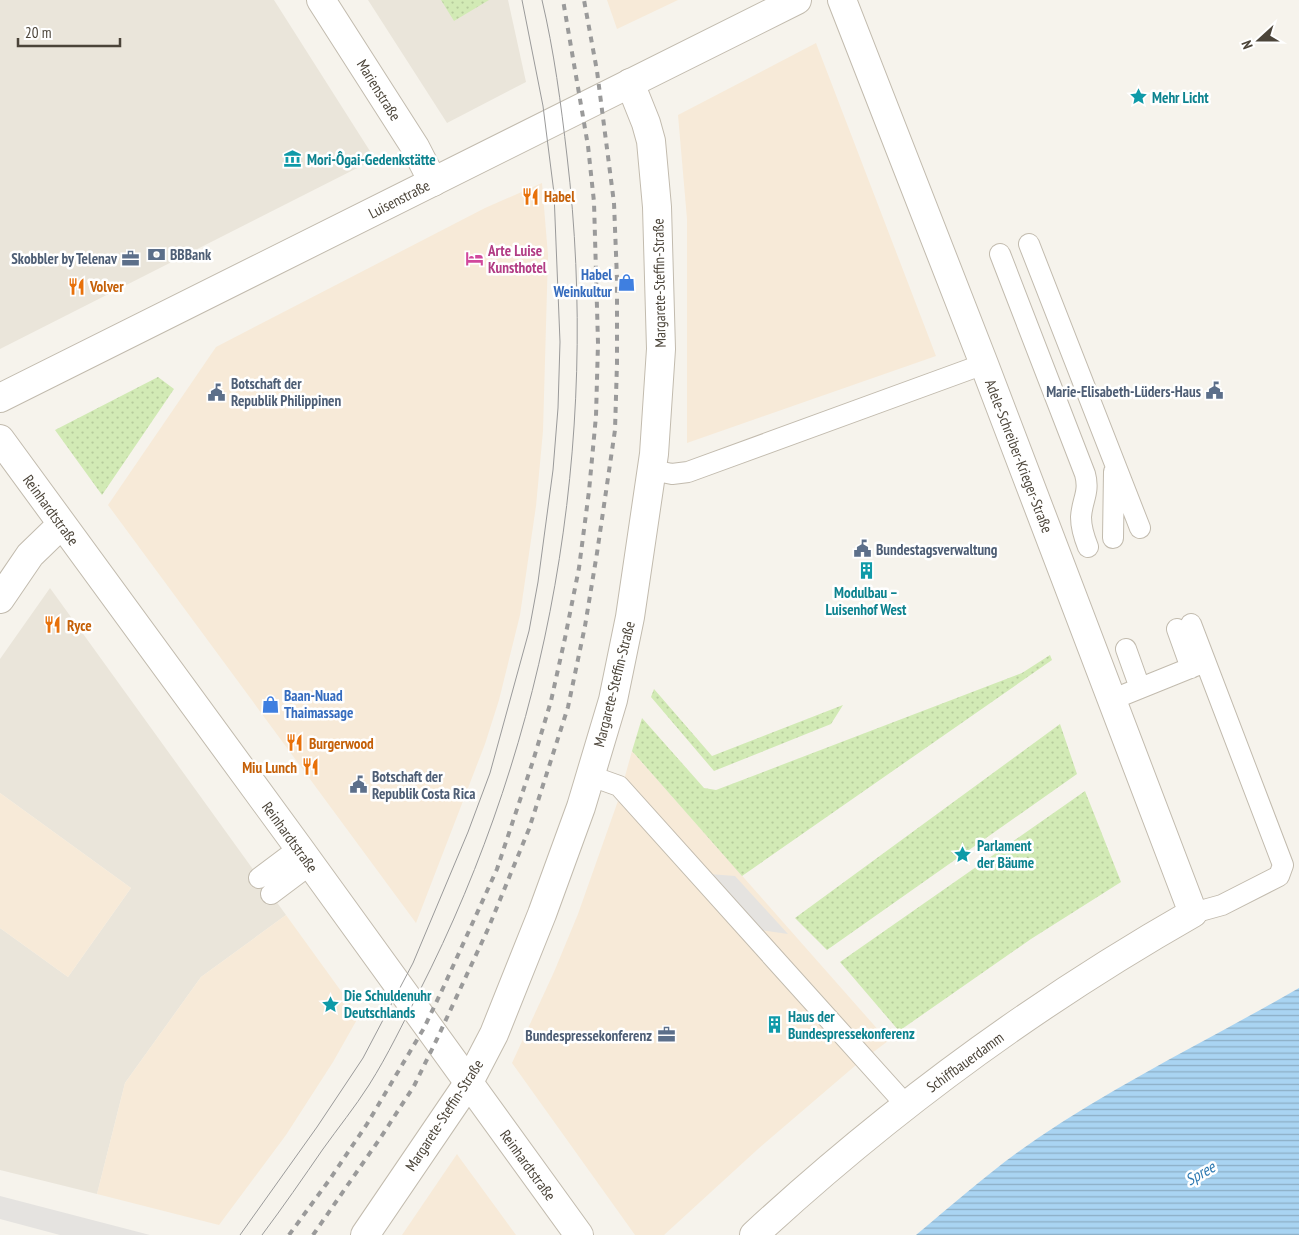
<svg xmlns="http://www.w3.org/2000/svg" width="1299" height="1235" font-family="'PT Sans Narrow',sans-serif">
<style>
.residential{fill:#eae5da}
.commercial{fill:#f7ead8}
.grass{fill:url(#grass-dots)}
.parking{fill:#e5e3e0}
.water{fill:url(#water-rules)}
.lines{fill:none;stroke-linecap:round;stroke-linejoin:round}
.service-casing{stroke:#c2bbae;stroke-width:22}
.minor-casing{stroke:#c2bbae;stroke-width:30}
.tertiary-casing{stroke:#c2bbae;stroke-width:30}
.service{stroke:#fff;stroke-width:20}
.minor{stroke:#fff;stroke-width:28}
.tertiary{stroke:#fff;stroke-width:28}
.tram{stroke:#9a9a9a;stroke-width:1}
.rail{stroke:#9a9a9a;stroke-width:4;stroke-dasharray:6 6;stroke-linecap:butt}
.labels{text-anchor:middle;dominant-baseline:central;stroke-width:5;stroke-linejoin:round;paint-order:stroke}
.street-label{font-size:15px;fill:#4b4439;stroke:#fff}
.culture-label{font-size:15px;font-weight:bold;fill:#0d838f;stroke:#fff;text-anchor:start}
.food-label{font-size:15px;font-weight:bold;fill:#c56008;stroke:#fff;text-anchor:start}
.hotel-label{font-size:15px;font-weight:bold;fill:#b23c85;stroke:#fff;text-anchor:start}
.service-label{font-size:15px;font-weight:bold;fill:#4e5e75;stroke:#fff;text-anchor:start}
.shop-label{font-size:15px;font-weight:bold;fill:#366cbe;stroke:#fff;text-anchor:end}
.water-label{font-size:16px;font-style:italic;fill:#2e7ab2;stroke:#fff}
</style>
<defs>
<pattern id="grass-dots" width="8" height="8" patternUnits="userSpaceOnUse" patternTransform="scale(1.25)"><rect width="8" height="8" fill="#d2eab5"/><path d="M2 2h.1M6 6h.1" fill="none" stroke="#b6ca9c" stroke-width="1.8" stroke-linecap="round"/></pattern>
<pattern id="water-rules" width="6" height="5" patternUnits="userSpaceOnUse" patternTransform="scale(1.25)"><rect width="6" height="5" fill="#a9d4f2"/><path d="M0 2.5h6" fill="none" stroke="#8caec5"/></pattern>
</defs>
<rect width="100%" height="100%" fill="#f6f3ec"/>
<path class="residential" d="M0,0H274L375,159L0,349Z
M368,0H508L526,82L447,123Z
M50,588L286,915L201,977L125,1083L97,1194L0,1170V928L68,977L131,888L0,793V659Z"/>
<path class="commercial" d="M607,0H678L617,29Z
M816,43L936,356L687,443V219L678,115Z
M542,183L548,255L543,431L536,506L520,615L499,700L485,744L416,923L108,505L216,347L485,208Z
M632,751L888,1041L856,1065L758,1149L664,1235H635L512,1063L554,972L578,914L619,798Z
M0,793L131,888L68,977L0,928Z
M286,915L359,1016L333,1062L286,1135L219,1225L97,1194L125,1083L201,977Z
M457,1154L459,1157L516,1235H402Z"/>
<path class="grass" d="M441,0H489L454,21Z
M158,377L174,389L102,495L55,430Z
M1050,655L1052,660L742,876L632,751L642,718L704,788L716,790L1022,673Z
M654,689L712,756L843,705L831,724L714,771L651,697Z
M1060,724L1077,774L827,950L795,918Z
M1085,791L1121,882L1031,939L899,1031L840,962Z"/>
<path class="parking" d="M709,874L735,876L788,934L761,930Z
M0,1196L150,1235H60L0,1219Z"/>
<path class="water" d="M1299,988V1235H916C956,1202 995,1167 1038,1138C1121,1082 1212,1038 1299,988Z"/>
<g class="lines">
<defs>
<path id="service" d="M1029,244L1140,528
M1000,254L1085,474C1090,492 1082,500 1081,517C1081,528 1084,537 1088,547
M652,470L672,474L688,472L984,364
M1113,538L1114,472
M1191,624L1283,865L1279,876L1222,905L1193,913
M1177,629L1191,668
M1126,649L1140,688
M1111,700L1205,662
M591,776L619,786L906,1105
M259,878L299,848
M271,894L311,864"/>
<path id="minor" d="M321,0L415,147L433,182
M0,599L30,555L61,525
M365,1235L469,1082L494,1034L542,914L581,807L613,700L630,617L654,454L661,349L657,207L651,141L646,123L630,83
M754,1235C887,1112 1035,1003 1193,913L984,364L842,0"/>
<path id="tertiary" d="M0,398L797,0
M0,439L299,848L579,1235"/>
</defs>
<use href="#service" class="service-casing"/>
<use href="#minor" class="minor-casing"/>
<use href="#tertiary" class="tertiary-casing"/>
<use href="#service" class="service"/>
<use href="#minor" class="minor"/>
<use href="#tertiary" class="tertiary"/>
<path class="tram" d="M240,1235L317,1127L363,1058L413,963L468,832L490,773L529,631L538,582L553,470L558,408L560,342L554,193L543,106L522,0
M262,1235C283,1207 303,1178 323,1149C338,1128 355,1107 369,1085C388,1055 403,1023 419,992C550,736 601,442 567,156C561,104 554,51 542,0"/>
<path class="rail" d="M289,1235L330,1179L367,1124L424,1028L444,986L497,869L533,761L551,701L565,638L579,568L589,491L596,416L598,343L594,202L588,146L563,0
M313,1235L381,1137L414,1086L437,1039L488,929L529,829L568,707L585,626L597,553L615,430L617,363V279L614,203L597,71L584,0"/>
</g>
<defs>
<symbol id="sight-bare" viewBox="-9 -9 18 18"><path d="M0-6L1.8-2.2L6-1.7L2.9 1.2L3.7 5.4L0 3.3L-3.7 5.4L-2.9 1.2L-6-1.7L-1.8-2.2Z" fill="#0f9aa8" stroke="#fff" stroke-width="2.5" paint-order="stroke"/></symbol>
<symbol id="museum-bare" viewBox="-9 -9 18 18"><path d="M0-6L6-3V-2H-6V-3ZM-5-1h2V3h-2ZM-1-1h2V3h-2ZM3-1h2V3H3ZM-6 4H6V6H-6Z" fill="#0f9aa8" stroke="#fff" stroke-width="2.5" paint-order="stroke"/></symbol>
<symbol id="restaurant-bare" viewBox="-9 -9 18 18"><path d="M-5-6h1v4h1v-4h1v4h1v-4h1v5L-1.5 .5V6h-2V.5L-5-1ZM5-6V6H3V1.5H1.5Q1.5-4 5-6Z" fill="#e8710a" stroke="#fff" stroke-width="2.5" paint-order="stroke"/></symbol>
<symbol id="bank-bare" viewBox="-9 -9 18 18"><path d="M-6-4H6V4H-6ZM0-2.3a2.3 2.3 0 1 0 0 4.6a2.3 2.3 0 1 0 0-4.6Z" fill="#5c6f8a" stroke="#fff" stroke-width="2.5" paint-order="stroke"/></symbol>
<symbol id="office-bare" viewBox="-9 -9 18 18"><path d="M-6-3h4V-5.5h4V-3h4V5H-6ZM-1-4.5V-3h2v-1.5ZM-6 0V1H6V0Z" fill="#5c6f8a" stroke="#fff" stroke-width="2.5" paint-order="stroke"/></symbol>
<symbol id="hotel-bare" viewBox="-9 -9 18 18"><path d="M-6-4.5h1.5V1H6V5H4.5V3h-9V5H-6ZM-4 0a1.8 1.8 0 1 1 3.6 0ZM.5 0V-2.5h3Q6-2.5 6 0Z" fill="#d1479c" stroke="#fff" stroke-width="2.5" paint-order="stroke"/></symbol>
<symbol id="shop-bare" viewBox="-9 -9 18 18"><path d="M-5-2.5h2.3a2.7 3.5 0 0 1 5.4 0H5L5.5 6h-11ZM-1.5-2.5h3a1.5 2.3 0 0 0-3 0Z" fill="#3f7fe0" stroke="#fff" stroke-width="2.5" paint-order="stroke"/></symbol>
<symbol id="civic-bare" viewBox="-9 -9 18 18"><path d="M-.6-6.5H3V-4.5H.6V-3L4-1V1h2V6H-6V1h2V-1L-.6-3ZM-1.2 2.5V6h2.4V2.5Z" fill="#5c6f8a" stroke="#fff" stroke-width="2.5" paint-order="stroke"/></symbol>
<symbol id="building-bare" viewBox="-9 -9 18 18"><path d="M-4-6H4V6H1V3H-1V6H-4ZM-2.5-4.3h1.7v1.8h-1.7ZM.8-4.3h1.7v1.8H.8ZM-2.5-1h1.7V.8h-1.7ZM.8-1h1.7V.8H.8Z" fill="#0f9aa8" stroke="#fff" stroke-width="2.5" paint-order="stroke"/></symbol>
</defs>
<g fill-rule="evenodd">
<use href="#sight-bare" x="1126" y="84" width="25" height="25"/>
<use href="#museum-bare" x="280" y="146" width="25" height="25"/>
<use href="#restaurant-bare" x="518" y="184" width="25" height="25"/>
<use href="#bank-bare" x="144" y="242" width="25" height="25"/>
<use href="#office-bare" x="118" y="246" width="25" height="25"/>
<use href="#hotel-bare" x="462" y="246" width="25" height="25"/>
<use href="#shop-bare" x="614" y="270" width="25" height="25"/>
<use href="#restaurant-bare" x="64" y="274" width="25" height="25"/>
<use href="#civic-bare" x="1202" y="378" width="25" height="25"/>
<use href="#civic-bare" x="204" y="380" width="25" height="25"/>
<use href="#civic-bare" x="850" y="536" width="25" height="25"/>
<use href="#building-bare" x="854" y="558" width="25" height="25"/>
<use href="#restaurant-bare" x="40" y="612" width="25" height="25"/>
<use href="#shop-bare" x="258" y="692" width="25" height="25"/>
<use href="#restaurant-bare" x="282" y="730" width="25" height="25"/>
<use href="#restaurant-bare" x="298" y="754" width="25" height="25"/>
<use href="#civic-bare" x="346" y="772" width="25" height="25"/>
<use href="#sight-bare" x="950" y="842" width="25" height="25"/>
<use href="#sight-bare" x="318" y="992" width="25" height="25"/>
<use href="#building-bare" x="762" y="1012" width="25" height="25"/>
<use href="#office-bare" x="654" y="1022" width="25" height="25"/>
</g>
<g class="labels">
<g class="street-label">
<text transform="translate(379 90) rotate(58)">Marienstraße</text>
<text transform="translate(399 199) rotate(-27)">Luisenstraße</text>
<text transform="translate(659 283) rotate(-91)">Margarete-Steffin-Straße</text>
<text transform="translate(1019 456) rotate(69)">Adele-Schreiber-Krieger-Straße</text>
<text transform="translate(51 510) rotate(54)">Reinhardtstraße</text>
<text transform="translate(614 684) rotate(-76)">Margarete-Steffin-Straße</text>
<text transform="translate(290 837) rotate(54)">Reinhardtstraße</text>
<text transform="translate(965 1062) rotate(-36)">Schiffbauerdamm</text>
<text transform="translate(444 1115) rotate(-57)">Margarete-Steffin-Straße</text>
<text transform="translate(528 1165) rotate(54)">Reinhardtstraße</text>
</g>
<g class="culture-label">
<text x="1152" y="97">Mehr Licht</text>
<text x="307" y="159">Mori-Ôgai-Gedenkstätte</text>
<text x="866" y="592" text-anchor="middle">Modulbau –<tspan x="866" dy="17">Luisenhof West</tspan></text>
<text x="977" y="845">Parlament<tspan x="977" dy="17">der Bäume</tspan></text>
<text x="344" y="995">Die Schuldenuhr<tspan x="344" dy="17">Deutschlands</tspan></text>
<text x="788" y="1016">Haus der<tspan x="788" dy="17">Bundespressekonferenz</tspan></text>
</g>
<g class="food-label">
<text x="544" y="196">Habel</text>
<text x="90" y="286">Volver</text>
<text x="67" y="625">Ryce</text>
<text x="309" y="743">Burgerwood</text>
<text x="297" y="767" text-anchor="end">Miu Lunch</text>
</g>
<g class="hotel-label">
<text x="488" y="250">Arte Luise<tspan x="488" dy="17">Kunsthotel</tspan></text>
</g>
<g class="service-label">
<text x="170" y="254">BBBank</text>
<text x="117" y="258" text-anchor="end">Skobbler by Telenav</text>
<text x="231" y="383">Botschaft der<tspan x="231" dy="17">Republik Philippinen</tspan></text>
<text x="1201" y="391" text-anchor="end">Marie-Elisabeth-Lüders-Haus</text>
<text x="876" y="549">Bundestagsverwaltung</text>
<text x="372" y="776">Botschaft der<tspan x="372" dy="17">Republik Costa Rica</tspan></text>
<text x="652" y="1035" text-anchor="end">Bundespressekonferenz</text>
</g>
<g class="shop-label">
<text x="612" y="274">Habel<tspan x="612" dy="17">Weinkultur</tspan></text>
<text x="284" y="695" text-anchor="start">Baan-Nuad<tspan x="284" dy="17">Thaimassage</tspan></text>
</g>
<g class="water-label">
<text transform="translate(1200 1173) rotate(-30)">Spree</text>
</g>
</g>
<g transform="translate(1259 40) rotate(249)" stroke="#ffffff" stroke-width="4" paint-order="stroke">
<path d="M0-4L9 19L0 12L-9 19Z" fill="#4b4439"/>
<text y="-8" font-size="14" font-weight="bold" text-anchor="middle" fill="#4b4439">N</text>
</g>
<path d="M18 38v8h102v-8" fill="none" stroke="#4b4439" stroke-width="2.5"/>
<text x="25" y="38" font-size="15" fill="#4b4439" stroke="#ffffff" stroke-width="4" paint-order="stroke">20 m</text>
</svg>
